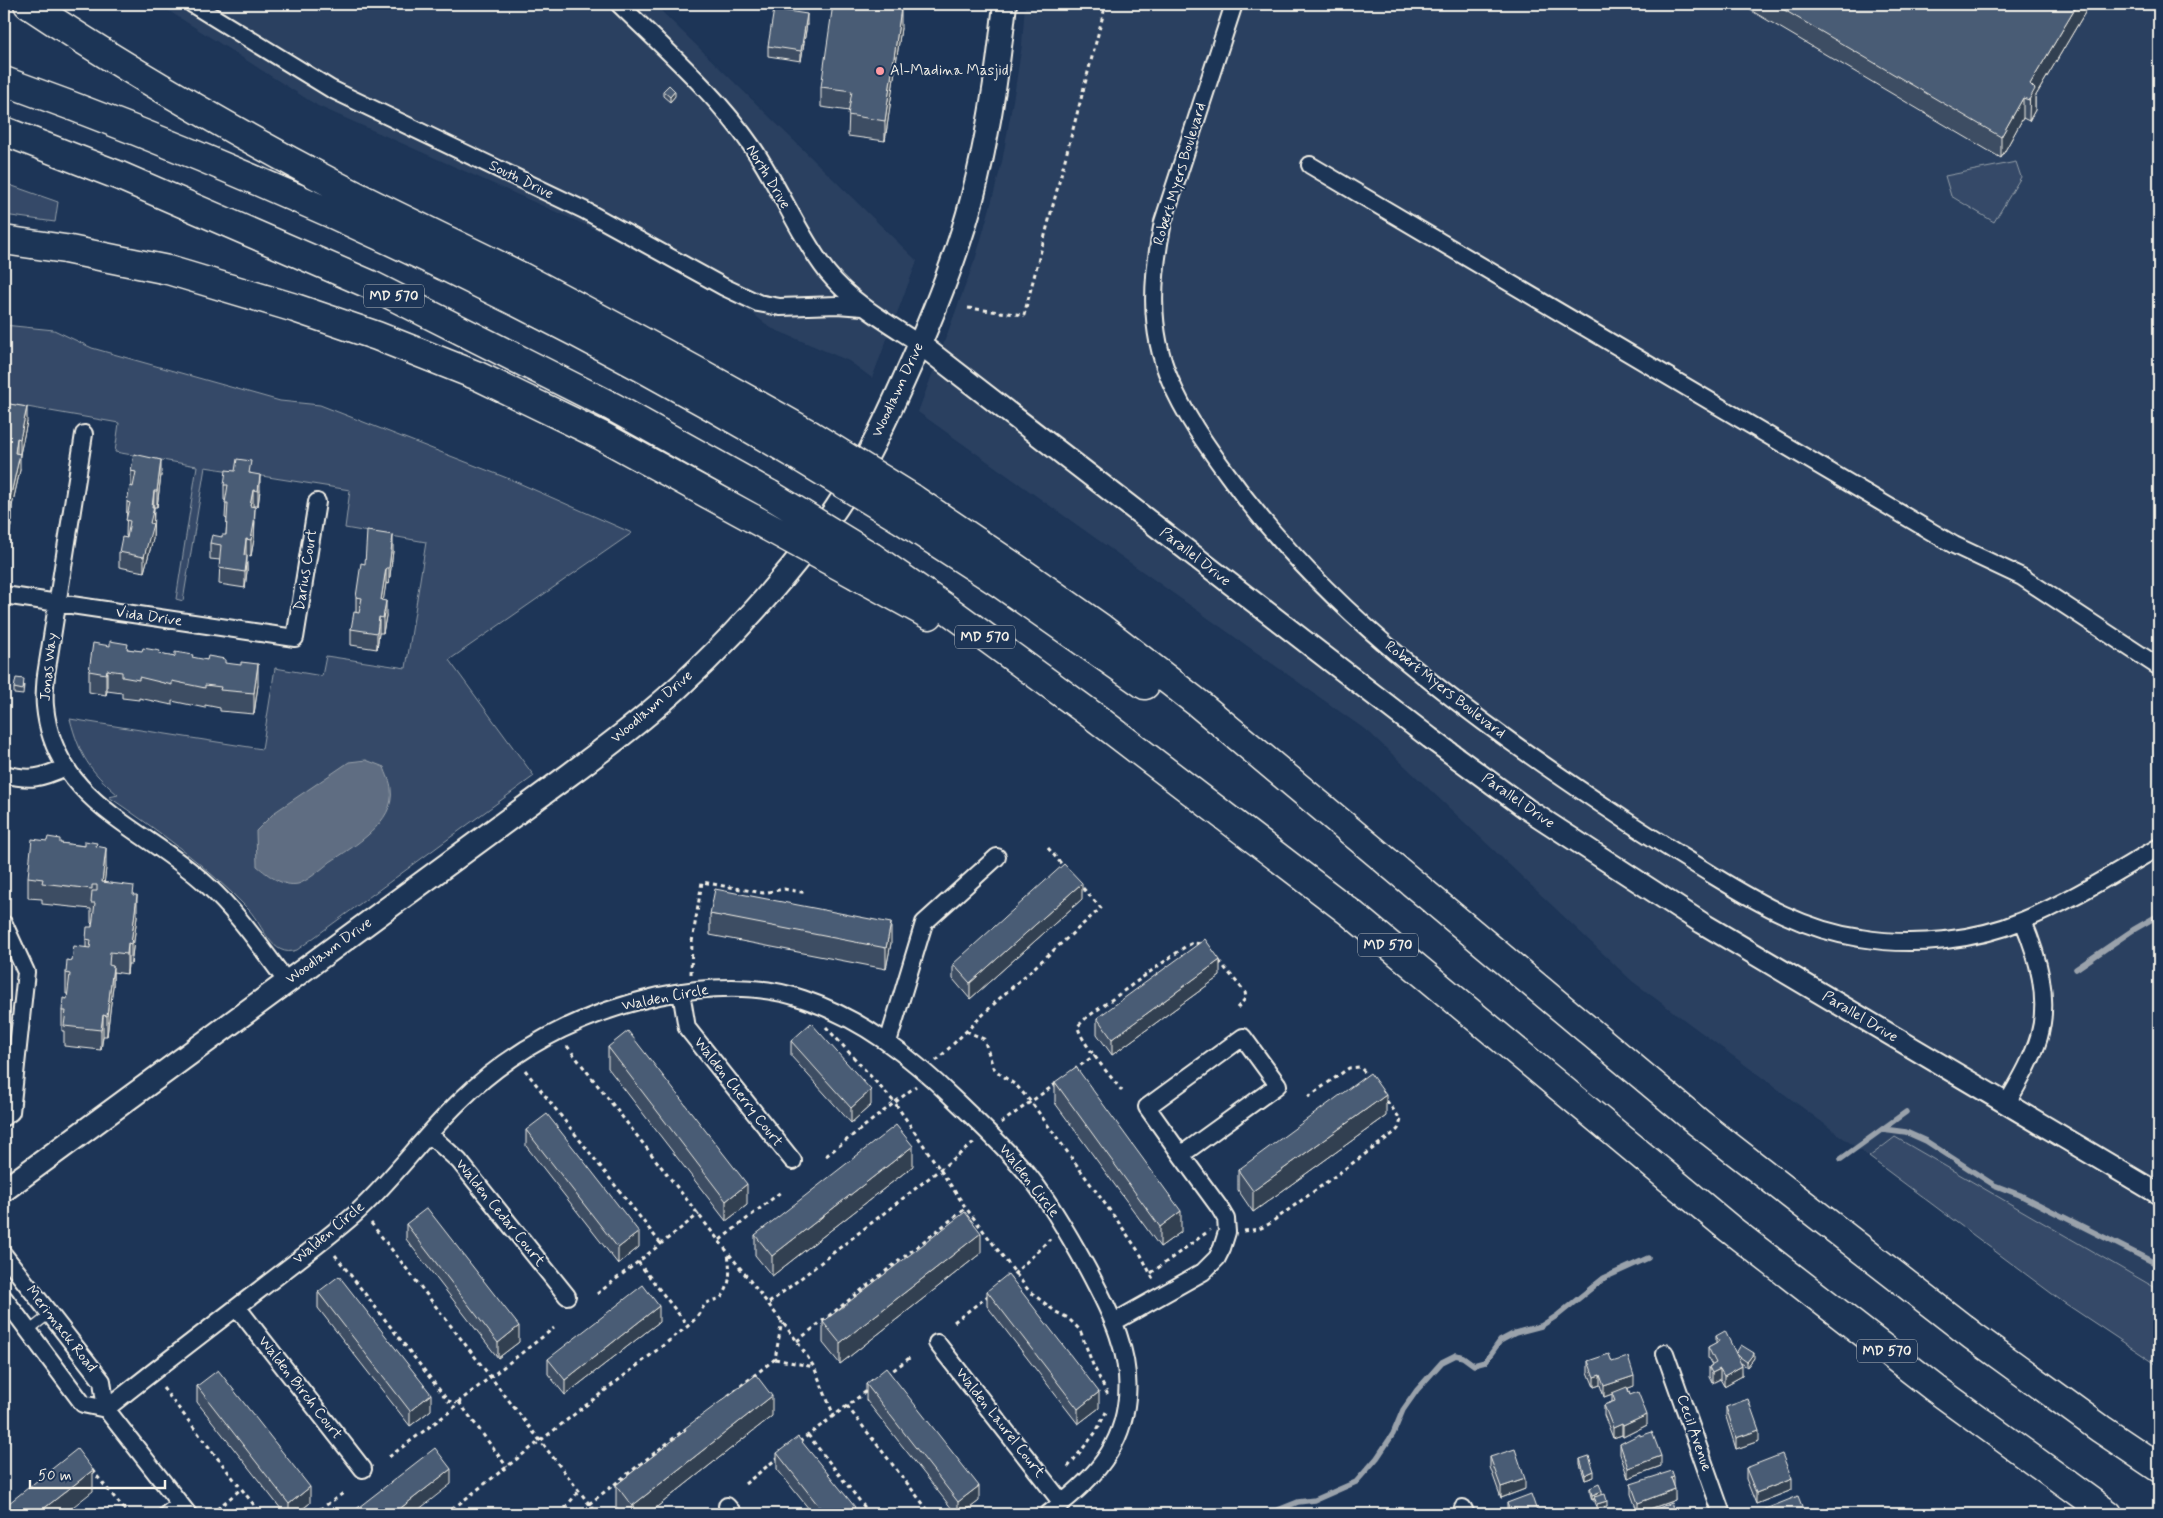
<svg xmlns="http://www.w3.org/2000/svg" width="2163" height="1518" font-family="Mynerve,sans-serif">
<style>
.built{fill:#2a4060}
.green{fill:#354a67;stroke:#949ea8}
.water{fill:#5e6d82;stroke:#9aa2ab}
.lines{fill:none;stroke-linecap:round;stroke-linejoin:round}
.stream{stroke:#9aa2ab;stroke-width:5.5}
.service-casing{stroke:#f4f1e8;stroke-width:11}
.minor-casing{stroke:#f4f1e8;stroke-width:20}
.tertiary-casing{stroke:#f4f1e8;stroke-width:24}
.secondary-casing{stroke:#f4f1e8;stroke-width:26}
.motorway-casing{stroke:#f4f1e8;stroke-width:31}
.path{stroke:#f4f1e8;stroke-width:3;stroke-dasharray:4 4;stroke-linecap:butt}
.service{stroke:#1d3557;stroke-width:8}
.minor{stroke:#1d3557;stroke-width:16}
.tertiary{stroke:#1d3557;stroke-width:20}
.secondary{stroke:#1d3557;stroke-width:22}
.motorway{stroke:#1d3557;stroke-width:28}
.motorway-bridge-casing{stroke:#f4f1e8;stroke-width:31;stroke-linecap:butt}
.motorway-bridge{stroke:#1d3557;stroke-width:28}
.wall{fill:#3e4e64;stroke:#f4f1e8}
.shaded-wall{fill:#324051;stroke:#f4f1e8}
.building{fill:#485b74;stroke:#f4f1e8}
.poi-dot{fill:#ff9aa2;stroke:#1d3557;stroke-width:2}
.labels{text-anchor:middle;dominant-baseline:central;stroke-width:4;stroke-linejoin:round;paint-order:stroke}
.shield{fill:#1d3557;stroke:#b4b9bc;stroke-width:1}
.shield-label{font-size:14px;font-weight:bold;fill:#f4f1e8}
.poi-label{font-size:15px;fill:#f4f1e8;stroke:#1d3557;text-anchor:start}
.street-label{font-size:15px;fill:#f4f1e8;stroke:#1d3557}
</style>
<rect width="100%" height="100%" fill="#1d3557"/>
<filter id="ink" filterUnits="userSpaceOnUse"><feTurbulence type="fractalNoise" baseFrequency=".02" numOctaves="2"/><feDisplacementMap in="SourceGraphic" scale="10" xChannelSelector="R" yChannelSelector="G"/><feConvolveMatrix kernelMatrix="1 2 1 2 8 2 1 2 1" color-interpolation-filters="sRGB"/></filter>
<g filter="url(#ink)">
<path class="built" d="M158,4H654L917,261L872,378L849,361L771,328L752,313L599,231L318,106Z
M1025,4H2159V1290L1895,1137L1869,1157L1632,981L1370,733L918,412L976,257L991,204L1002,162L1015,89L1022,45Z"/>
<path class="green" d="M2016,162L2021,177L1994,222L1951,196L1945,176Z
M4,183L58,202L55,222L4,215Z
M4,325L54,330L92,348L280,401L320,405L512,480L632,533L449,660L534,776L297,950C272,959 263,925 249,910C207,866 159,831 109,797L118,795C89,770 80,756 70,719L262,749L275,668L322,676L326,656L406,668L426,542L345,528L350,490L205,467L183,601L176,599L197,466L115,452L119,423L4,403Z
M1895,1137L2159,1290V1366L2063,1302L1869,1157Z"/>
<path class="water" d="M366,760L384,767C386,774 391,782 391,789C396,822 353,847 330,862C323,868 306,882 298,884C282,887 268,875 257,866L256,831L275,812L349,762Z"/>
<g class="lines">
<path class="stream" d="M2076,969L2133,930L2159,915
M1883,1129L1906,1132L1926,1141L1994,1185L2020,1195L2159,1265
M1841,1159L1906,1112
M1268,1514L1298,1502L1315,1500L1356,1482L1377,1458L1393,1434L1403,1410L1417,1390L1442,1362L1456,1355L1463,1357L1474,1365L1485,1362L1500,1341L1515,1333L1541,1326L1558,1315L1604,1278L1648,1258"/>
<defs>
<path id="service" d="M28,1331L50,1314"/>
<path id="minor" d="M192,4L331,89L584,210L724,287L758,303L780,307L837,305L863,307
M619,4C666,50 716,94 753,148C780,188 798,234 827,272C852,303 888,323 920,344
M1234,4L1163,222C1152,275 1148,329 1170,380C1184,414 1206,445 1228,475C1330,617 1475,720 1619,816C1650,837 1682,856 1714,876C1760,904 1805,930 1860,938C1913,947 1975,941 2024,920C2071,901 2115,872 2159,847
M1310,165L1954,545L2022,577L2159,667
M84,434L46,675C45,685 44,696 45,706C54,803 146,828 207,885C238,913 262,949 287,982
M4,595L295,638L317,502
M4,774C31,781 41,778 66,767
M4,924L26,972L11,1112L4,1117
M681,992L687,1028L793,1161
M888,1042L924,923L997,857
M2007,1103C2019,1082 2032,1061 2039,1037C2050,998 2038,957 2023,921
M429,1134L459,1161L567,1296
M4,1255L102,1381L106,1409L188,1514
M4,1298L83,1404L106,1409
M237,1307L363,1469
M1114,1322L1203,1272L1217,1258L1222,1248L1227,1232L1226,1219L1219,1207L1181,1155L1278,1085L1243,1037L1147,1107L1181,1155
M937,1343L1062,1503
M1665,1353L1722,1514
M106,1409C156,1369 207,1330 258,1291C290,1266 323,1242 354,1215C392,1181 422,1138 459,1102C514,1047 583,1013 659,996C707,986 757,983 803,999C863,1019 911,1057 955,1100C981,1125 1007,1149 1030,1177C1052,1205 1070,1237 1087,1268C1110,1311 1134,1356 1126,1406C1119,1455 1086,1485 1048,1514
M727,1506L734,1514
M1463,1508L1466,1514
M167,1514L180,1504"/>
<path id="tertiary" d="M920,344L1430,738L1527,809L1702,923L2159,1194"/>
<path id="secondary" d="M4,1190L569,775C596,755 623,735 649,713C711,661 767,600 816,536C854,488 881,431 906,375C932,318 956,260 972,199C989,135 998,70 1005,4"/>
<path id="motorway" d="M28,4C127,70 231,130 337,186C398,218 461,246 522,277C619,328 714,380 809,434
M4,81C279,180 544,306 796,455
M4,131L120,176L369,284L613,407L769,494
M4,240L65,249L168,270L295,308L377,336L478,376L600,435L752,518
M912,498L1013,566L1101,628L1199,704L1699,1123L1973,1336L2101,1429L2159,1468
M899,518L1001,584L1145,685
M872,557L947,609L1096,718L1352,914L1730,1229L1936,1389L2108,1514
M858,576L929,615"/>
</defs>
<use href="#service" class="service-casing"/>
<use href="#minor" class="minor-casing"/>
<use href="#tertiary" class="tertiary-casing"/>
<use href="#secondary" class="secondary-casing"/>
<use href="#motorway" class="motorway-casing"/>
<path class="path" d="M968,308L1024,315L1106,4
M1048,848L1064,867
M1219,961L1245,992L1246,998L1237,1008
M691,974L692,942L702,882L763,893L784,889L807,893
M826,1027L895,1103L966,1208L1029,1291L1056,1312L1068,1318L1080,1330L1093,1365L1109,1397
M966,1031L984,1039L993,1067L1000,1074L1017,1086L1031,1102L1124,1230L1141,1255L1154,1281
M567,1046L797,1341L814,1367L834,1416
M936,1061L1000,998L1101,908L1080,885
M525,1070L661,1244
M1074,1070L1095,1055
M1122,1091C1113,1079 1078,1039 1078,1026L1086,1018L1186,946L1193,943L1202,944
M1308,1097L1349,1068L1360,1067L1369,1077
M1001,1123L1057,1083
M826,1156L916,1086
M371,1223L597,1514
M1244,1231L1259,1229L1269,1224L1394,1133L1398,1129L1401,1120L1383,1096
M720,1240L782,1191
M335,1255L448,1401L457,1403
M638,1262L688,1326
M1151,1273L1210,1230
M1008,1280L1050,1239
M597,1294L699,1214
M769,1303L975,1142
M954,1322L989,1295
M797,1341L966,1208
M775,1359L814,1367
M887,1375L912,1356
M163,1388L261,1514
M728,1396L775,1359L782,1321
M459,1402L507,1467
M847,1406L931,1514
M808,1435L870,1514
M799,1442L868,1390
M389,1457L452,1410L457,1403L554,1328
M1068,1467L1096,1432L1106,1412
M92,1470L128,1514
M745,1484L780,1456
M589,1504L688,1427
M211,1514L241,1489
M313,1514L345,1492
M446,1514L688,1326L696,1318L706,1303L721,1298C732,1284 730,1270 728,1253
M560,1514L579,1491"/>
<use href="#service" class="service"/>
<use href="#minor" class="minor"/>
<use href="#tertiary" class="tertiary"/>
<use href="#secondary" class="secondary"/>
<use href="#motorway" class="motorway"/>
<defs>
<path id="motorway-bridge" d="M809,434L912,498
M796,455L899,518
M769,494L872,557
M752,518L858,576"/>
</defs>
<use href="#motorway-bridge" class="motorway-bridge-casing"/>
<use href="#motorway-bridge" class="motorway-bridge"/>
</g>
<path class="wall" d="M1740,4H2090L2035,97V110L2029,121L2023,118L2001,158Z
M807,24L801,61L768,56V46Z
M901,28L885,141L848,136L849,111L821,107V87Z
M663,91L675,96L670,102L663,96Z
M4,403L27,422L20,454H17L20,470L12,506V520L9,536L4,535Z
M131,471L161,475L157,507H154V511L153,539L144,572L119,567V552L127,536H126L127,502L133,487L131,486Z
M251,473L260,490L258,506H253L255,522L254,539L251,556L246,555L247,571L245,588L219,584L220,560L210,559V543L226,535L227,519L225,518L226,501L224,500V485Z
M393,551L389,584L386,583L383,600L386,616L383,633H379L377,649L351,645V629L356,612V597L365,564Z
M110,646L175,657L193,658L225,663L258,685L254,714L220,711V708L205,705V708L172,701V705L139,698V700L122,698V693L107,691L106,695L89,692V671Z
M24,685L23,695L14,694V688Z
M60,843L85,846H97L106,868L104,883L134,895L137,916L131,964H128L127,974L113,972V986L107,1036H103L101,1050L64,1046V1031H62V1011L67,999L68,994H66V973L72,961L86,947V939L92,927V924L91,923V909L42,904V899L28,898V877Z
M1082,899L970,999L953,979V964Z
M710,914L891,943L886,969L710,935Z
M1220,976L1112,1055L1097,1034V1018Z
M791,1041L871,1105L851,1123L791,1056Z
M608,1047L747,1205L726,1221L608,1068Z
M1055,1082L1181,1232L1160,1247L1055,1103Z
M1386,1116L1253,1212L1238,1190V1170Z
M526,1130L639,1247L618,1264L526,1146Z
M913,1166L772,1276L755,1255V1235Z
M406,1224L519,1342L498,1358L406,1239Z
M981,1253L840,1364L823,1343V1322Z
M987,1291L1099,1408L1078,1424L987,1306Z
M318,1292L431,1410L410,1426L318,1308Z
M659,1322L565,1395L548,1374V1359Z
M1716,1336L1736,1353L1754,1358L1747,1367L1741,1363L1742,1376L1724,1386L1720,1379L1712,1383L1709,1377V1367L1712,1365L1708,1358V1347L1716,1343Z
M1588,1361L1612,1362L1634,1386L1628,1388L1630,1395L1647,1425L1623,1437L1622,1435L1613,1438L1604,1415V1405L1612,1402V1394L1604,1397L1600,1385L1594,1387L1588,1372Z
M866,1384L979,1501L962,1514H956L866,1400Z
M197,1386L310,1503L296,1514H285L197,1402Z
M1726,1407L1759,1441L1736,1449L1726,1417Z
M772,1416L648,1514H622L616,1506V1485L685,1431V1428Z
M1640,1436L1661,1466L1628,1478L1620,1454V1444Z
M777,1453L855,1509L859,1514H813L777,1469Z
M1490,1457L1525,1489L1501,1498L1490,1467Z
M1580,1459L1594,1477L1585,1480L1580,1464Z
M1746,1468L1792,1490L1756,1504L1746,1479Z
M1631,1484L1674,1486L1675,1500L1638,1513L1631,1494Z
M1590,1488L1602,1495L1607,1506L1597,1509L1594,1502V1499L1592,1500L1590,1493Z
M1507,1503L1538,1514H1507Z"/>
<path class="shaded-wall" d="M2078,4H2090L2035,97V110L2029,121L2030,84Z
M901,8V28L885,141V121Z
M807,14V24L801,61V51Z
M675,91V96L670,102V97Z
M2023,98V118L2001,158V137Z
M27,407V422L20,454V439Z
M17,438V454L15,453Z
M20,454V470L12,506V520L9,536V503Z
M161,460V475L157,507V491Z
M260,475V490L258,506V491Z
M253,490V506L250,522V506Z
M154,491L153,539L144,572V557L150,523Z
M255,507L254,539L251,556V540Z
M393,535V551L389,584V568Z
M246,539V555L244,571V555Z
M247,556V571L245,588V572Z
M386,568V583L381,616V600Z
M386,601V616L383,633V618Z
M379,617V633L377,649V633Z
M8,633V649L4,675V659Z
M258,664V685L254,714V693Z
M107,670V691L106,695V674Z
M106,848V868L102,903V882Z
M1082,883V899L970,999V983Z
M137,895V916L131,964V944Z
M891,923V943L886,969V948Z
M128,943V964L127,974V954Z
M1220,960V976L1112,1055V1039Z
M113,966V986L107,1036V1016Z
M103,1015V1036L101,1050V1030Z
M871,1090V1105L851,1123V1108Z
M1386,1095V1116L1253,1212V1191Z
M913,1146V1166L772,1276V1256Z
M747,1184V1205L726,1221V1201Z
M1181,1211V1232L1160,1247V1227Z
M639,1232V1247L618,1264V1248Z
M981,1233V1253L840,1364V1343Z
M659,1306V1322L565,1395V1380Z
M519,1326V1342L498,1358V1343Z
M1754,1353V1358L1747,1367V1362Z
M1742,1366V1376L1724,1386V1376Z
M1720,1369V1379L1712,1383V1373Z
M1600,1375V1385L1594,1387V1377Z
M1634,1376V1386L1604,1397V1386Z
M1099,1392V1408L1078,1424V1409Z
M431,1394V1410L410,1426V1411Z
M772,1396V1416L648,1514H632V1506Z
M1647,1415V1425L1623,1437V1426Z
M1622,1424V1435L1613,1438V1428Z
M1759,1430V1441L1736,1449V1438Z
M1661,1456V1466L1628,1478V1468Z
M451,1469V1484L413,1514H393Z
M93,1470V1491L64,1514H37Z
M1594,1471V1477L1585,1480V1475Z
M1674,1477V1487L1671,1478Z
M1525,1479V1489L1501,1498V1487Z
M1792,1479V1490L1756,1504V1493Z
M979,1486V1501L962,1514H958V1502Z
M310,1487V1503L296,1514H289V1504Z
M1675,1489V1500L1638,1513V1503Z
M1602,1491V1496L1594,1497V1499L1592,1500V1495Z
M1607,1501V1506L1597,1509V1504Z"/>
<path class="building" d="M833,4H875L901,8L885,121L848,115L852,91L821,87Z
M1774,4H2078L2030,84L2035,89L2029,100L2023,98L2001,137Z
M774,9L807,14L801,51L768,46Z
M669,85L675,91L670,97L663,91Z
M4,403L27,407L20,439L17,438L15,453L20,454L9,503L12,504L9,521L4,519Z
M134,454L161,460L157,491H154L152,507H154L150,523L153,524L144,557L119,552L122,537L127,538L130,521L126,520L130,503L127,502L130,486L133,487L136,472L131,471Z
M237,459L251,461L249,473L260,475L258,491L253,490L250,506L255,507L254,523L251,540L246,539L244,555L247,556L245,572L219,568L221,545L210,543L212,535L222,537V535H226L228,503H225L228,485H224L226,470L235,471Z
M367,531L393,535L389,568H386L381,600L386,601L383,618L379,617L377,633L351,629L354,612L359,613L362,598L356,597L361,563L365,564Z
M4,632L8,633L4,659Z
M110,641L128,644L127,649L142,651L143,648L160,651L159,654L175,657V652L193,655L192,657L207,660L208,656L225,659V663L241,665V662L258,664L254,693L220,690L221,687L205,685V688L172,681V685L139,677V680L122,677V672L107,670L106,674L89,671L93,643L110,646Z
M16,678L24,679L23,690L14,688Z
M48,837L60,839V843L85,846V841L97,843L96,846L106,848L102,882L134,886L133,895H137L131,944L128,943L127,954L110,952L109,965L113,966L107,1016L103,1015L101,1030L64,1026L66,1011H62L63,998L67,999L70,974L66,973L67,960L72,961L74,946L90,948L91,940L86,939L87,927H92L95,903H91L92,891H97V885H92V889L42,883L43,879L28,877L32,839L47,841Z
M1064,864L1082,883L970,983L953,964Z
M715,889L891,923L886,948L710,914Z
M1205,939L1220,960L1112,1039L1097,1018Z
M811,1023L871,1090L851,1108L791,1041Z
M628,1031L747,1184L726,1201L608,1047Z
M1076,1067L1181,1211L1160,1227L1055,1082Z
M1370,1073L1386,1095L1253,1191L1238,1170Z
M547,1114L639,1232L618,1248L526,1130Z
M896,1125L913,1146L772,1256L755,1235Z
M427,1208L519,1326L498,1343L406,1224Z
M965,1212L981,1233L840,1343L823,1322Z
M1008,1274L1099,1392L1078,1409L987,1291Z
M339,1276L431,1394L410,1411L318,1292Z
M643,1285L659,1306L565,1380L548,1359Z
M1725,1331L1742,1366L1724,1376L1720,1369L1712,1373L1709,1367L1716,1363L1708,1347L1719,1341L1716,1336Z
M1741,1345L1754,1353L1747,1362L1737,1355L1736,1353Z
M1609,1354L1612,1362L1628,1357L1634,1376L1604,1386L1600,1375L1594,1377L1588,1361Z
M886,1368L979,1486L958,1502L866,1384Z
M218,1370L310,1487L289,1504L197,1386Z
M756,1375L772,1396L632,1506L616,1485L686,1430L685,1428Z
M1627,1387L1630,1395L1638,1392L1647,1415L1623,1426L1622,1424L1613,1428L1604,1405L1615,1401L1612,1393Z
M1748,1399L1759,1430L1736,1438L1726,1407Z
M1652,1432L1661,1456L1628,1468L1620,1444L1640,1434V1436Z
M798,1437L855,1507H854L859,1514H825L777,1453Z
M435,1448L451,1469L393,1514H350Z
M77,1449L93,1470L37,1514H4V1507Z
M1515,1449L1525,1479L1501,1487L1490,1457Z
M1782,1454L1792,1479L1756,1493L1746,1468Z
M1589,1456L1594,1471L1585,1475L1580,1459Z
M1672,1471L1674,1477L1671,1478L1675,1489L1638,1503L1631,1484Z
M1599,1484L1602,1491L1592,1495L1590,1488Z
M1531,1494L1538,1514H1511L1507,1503Z
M1605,1494L1607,1501L1597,1504L1594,1497Z
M1798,1496L1805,1514H1765L1763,1510Z
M1671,1503L1674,1511L1670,1512V1514H1644Z"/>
</g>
<circle class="poi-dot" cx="880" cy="71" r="5"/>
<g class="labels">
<g class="shield">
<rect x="364" y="284.5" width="60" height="23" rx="4"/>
<rect x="955" y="625.5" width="60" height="23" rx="4"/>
<rect x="1358" y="933.5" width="60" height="23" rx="4"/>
<rect x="1857" y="1339.5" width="60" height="23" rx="4"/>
</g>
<g class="shield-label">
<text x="394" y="296">MD 570</text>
<text x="985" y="637">MD 570</text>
<text x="1388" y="945">MD 570</text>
<text x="1887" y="1351">MD 570</text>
</g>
<g class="poi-label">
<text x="890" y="71">Al-Madina Masjid</text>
</g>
<g class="street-label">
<text transform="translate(1180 174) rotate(-73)">Robert Myers Boulevard</text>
<text transform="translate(768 177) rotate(59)">North Drive</text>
<text transform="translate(521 180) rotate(26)">South Drive</text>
<text transform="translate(898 390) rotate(-65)">Woodlawn Drive</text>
<text transform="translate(1195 557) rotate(38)">Parallel Drive</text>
<text transform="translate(306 570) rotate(-81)">Darius Court</text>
<text transform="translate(149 617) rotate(8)">Vida Drive</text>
<text transform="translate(49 667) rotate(-84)">Jonas Way</text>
<text transform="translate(1445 690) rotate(38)">Robert Myers Boulevard</text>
<text transform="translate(652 707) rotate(-41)">Woodlawn Drive</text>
<text transform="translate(1518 801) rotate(35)">Parallel Drive</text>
<text transform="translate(329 951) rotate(-36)">Woodlawn Drive</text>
<text transform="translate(665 998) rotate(-11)">Walden Circle</text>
<text transform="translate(1860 1017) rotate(31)">Parallel Drive</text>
<text transform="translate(738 1092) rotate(52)">Walden Cherry Court</text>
<text transform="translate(1029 1181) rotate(52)">Walden Circle</text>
<text transform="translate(500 1213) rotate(51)">Walden Cedar Court</text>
<text transform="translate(329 1233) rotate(-40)">Walden Circle</text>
<text transform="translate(61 1329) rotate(52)">Merimack Road</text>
<text transform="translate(300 1388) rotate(52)">Walden Birch Court</text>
<text transform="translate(1000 1423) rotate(52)">Walden Laurel Court</text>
<text transform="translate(1694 1433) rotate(71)">Cecil Avenue</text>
</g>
</g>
<rect width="2163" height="1518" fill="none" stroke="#1d3557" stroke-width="20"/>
<rect x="10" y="10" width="2143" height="1498" fill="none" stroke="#f4f1e8" stroke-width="2" filter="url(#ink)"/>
<path d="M30 1480v8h135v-8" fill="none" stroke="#f4f1e8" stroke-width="2.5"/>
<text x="38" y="1480" font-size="15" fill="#f4f1e8" stroke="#1d3557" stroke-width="4" paint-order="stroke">50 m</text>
</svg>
